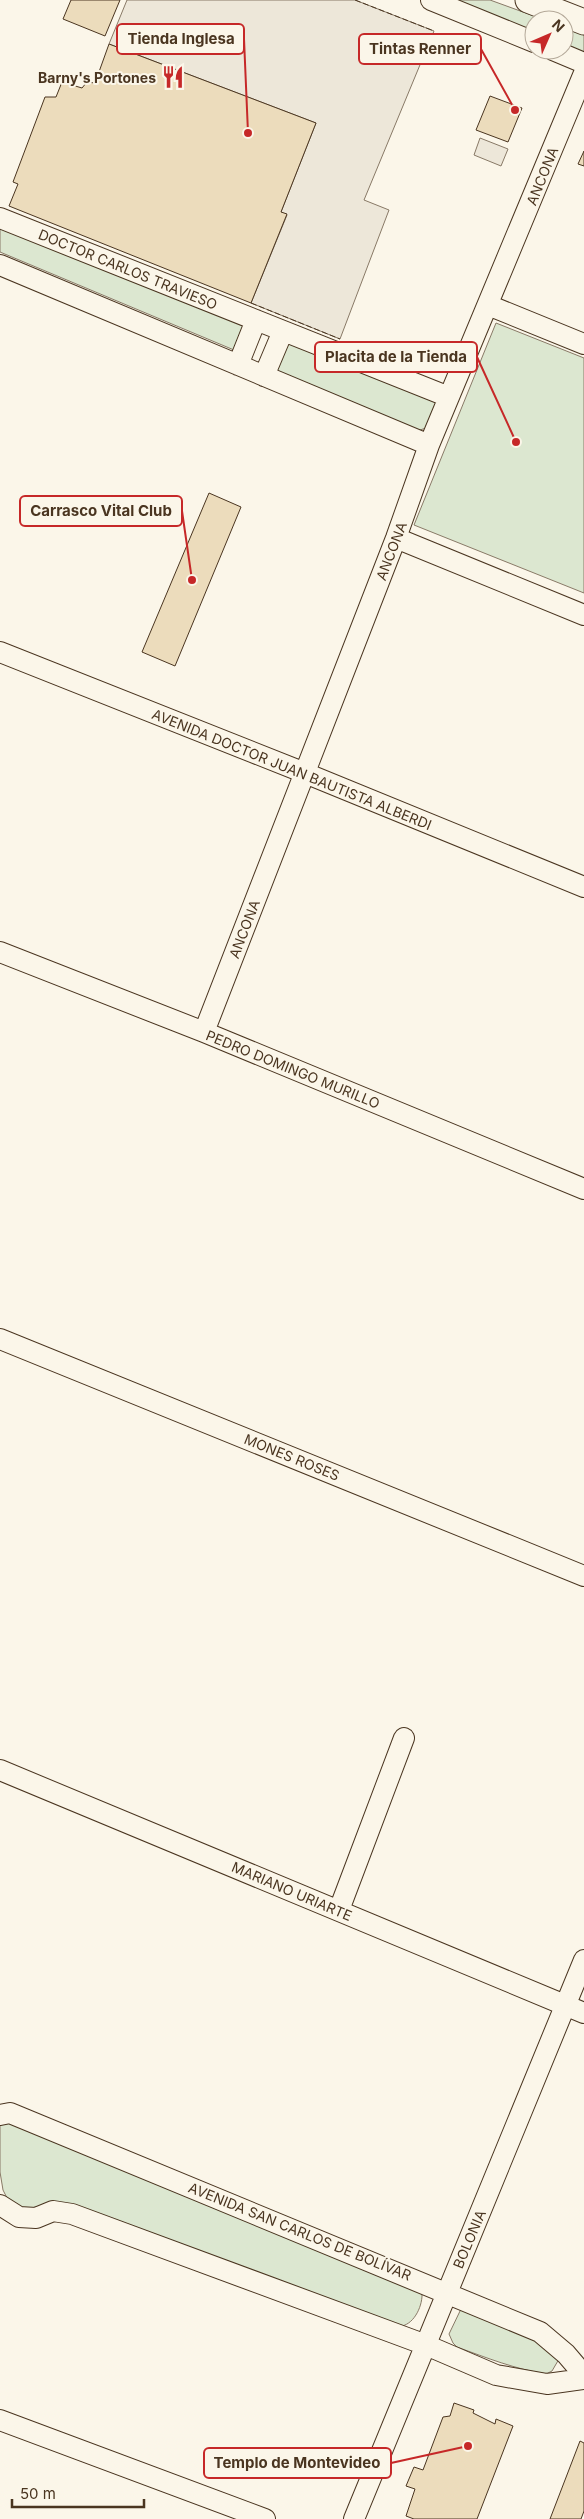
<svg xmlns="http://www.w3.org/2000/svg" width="584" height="2519" font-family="Inter,sans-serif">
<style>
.green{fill:#dce7d0;stroke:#887966}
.parking{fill:#ede7d9;stroke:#887966}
.building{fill:#ecdcbc;stroke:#4a3520}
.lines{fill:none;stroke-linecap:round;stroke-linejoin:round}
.minor-casing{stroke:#4a3520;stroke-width:22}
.major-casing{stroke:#4a3520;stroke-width:27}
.minor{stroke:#fbf6e9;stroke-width:20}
.major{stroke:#fbf6e9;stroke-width:25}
.fence{stroke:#4a3520;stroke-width:1;stroke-dasharray:6 2.5;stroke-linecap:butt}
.labels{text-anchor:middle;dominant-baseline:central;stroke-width:4;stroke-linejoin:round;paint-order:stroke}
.poi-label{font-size:14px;font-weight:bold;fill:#4a3520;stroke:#fbf6e9;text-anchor:end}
.street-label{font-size:14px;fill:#4a3520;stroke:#fbf6e9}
.leader{fill:none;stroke:#c62828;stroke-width:2}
.callout-dot{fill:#c62828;stroke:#fbf6e9;stroke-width:2}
.callout{fill:#fbf6e9;stroke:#c62828;stroke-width:2}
.callout-label{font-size:15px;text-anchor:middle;font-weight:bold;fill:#4a3520}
</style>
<rect width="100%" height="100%" fill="#fbf6e9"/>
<path class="green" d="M453,0H490L545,20H534V33Z
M564,27L584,35V53L564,45Z
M0,226L245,321L234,350L0,252Z
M496,323L584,358V593L414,525Z
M288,338L430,391L437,404L426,428L417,431L277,371Z
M2,2120L422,2292C423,2305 415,2323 402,2326L95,2213L18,2207L7,2198L3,2190L0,2172V2121Z
M461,2309L517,2325L559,2359L552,2371L546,2374C515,2369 487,2358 457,2347L453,2343L449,2334Z"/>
<path class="parking" d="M127,0H355L434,31L364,200L389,210L340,339L251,303L287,215L281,212L316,123L109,44Z
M480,138L508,149L501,166L474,155Z"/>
<path class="building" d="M71,0H120L105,36L63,19Z
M109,44L316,123L281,212L287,214L251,303L9,206L18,184L13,182L45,97H56L62,82L82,88L87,82L95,83Z
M490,96L522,108L508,142L476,130Z
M584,151V166L578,164Z
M209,493L241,507L175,666L142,652Z
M454,2403L474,2410L473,2413L495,2424L496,2419L513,2426L477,2519H414L406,2516L415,2489L406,2486L414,2467L423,2470L443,2417L450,2416Z
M580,2441L584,2443V2511L581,2519H550Z"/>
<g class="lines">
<defs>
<path id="minor" d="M431,0L534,42
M553,50L584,63
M0,218L449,397
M0,265L429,445
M488,305L584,344
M238,365L256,320
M264,376L283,331
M396,538L584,615
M0,652L305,773L584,887
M0,952L204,1032L584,1189
M204,1032L396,538L429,445L584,73
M0,1339L584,1576
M0,1770L584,2013
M339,1910L404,1738
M0,2115L10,2113L540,2332L566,2354L584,2375
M0,2205L19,2217L36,2218L53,2211L72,2214L426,2345L496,2375L547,2384L584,2379
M0,2420L265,2519
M354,2519L584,1960"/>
<path id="major" d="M528,0L584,22"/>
</defs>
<use href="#minor" class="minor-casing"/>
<use href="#major" class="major-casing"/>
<use href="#minor" class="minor"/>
<use href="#major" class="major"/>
<path class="fence" d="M355,0L434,31
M251,303L340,339"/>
</g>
<defs>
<symbol id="restaurant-bare" viewBox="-9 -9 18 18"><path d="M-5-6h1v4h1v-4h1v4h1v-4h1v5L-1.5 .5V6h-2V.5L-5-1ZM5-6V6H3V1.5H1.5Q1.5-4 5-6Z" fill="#c62828" stroke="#fbf6e9" stroke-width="2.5" paint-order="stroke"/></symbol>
</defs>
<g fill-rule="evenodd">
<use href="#restaurant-bare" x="157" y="61" width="32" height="32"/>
</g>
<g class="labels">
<g class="poi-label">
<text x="156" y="77">Barny's Portones</text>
</g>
<g class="street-label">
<text transform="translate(542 176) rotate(-68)">ANCONA</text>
<text transform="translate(128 269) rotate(22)">DOCTOR CARLOS TRAVIESO</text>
<text transform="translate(391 551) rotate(-69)">ANCONA</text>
<text transform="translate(292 769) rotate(22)">AVENIDA DOCTOR JUAN BAUTISTA ALBERDI</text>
<text transform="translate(244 929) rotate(-69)">ANCONA</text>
<text transform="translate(293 1069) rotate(22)">PEDRO DOMINGO MURILLO</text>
<text transform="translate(292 1457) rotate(22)">MONES ROSES</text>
<text transform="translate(292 1891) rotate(23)">MARIANO URIARTE</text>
<text transform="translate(300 2231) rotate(22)">AVENIDA SAN CARLOS DE BOLÍVAR</text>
<text transform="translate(469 2239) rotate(-67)">BOLONIA</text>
</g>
</g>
<path class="leader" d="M248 133L244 39M515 110L481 49M516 442L477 357M192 580L182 511M468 2446L391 2463"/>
<g class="callout-dot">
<circle cx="248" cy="133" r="5"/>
<circle cx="515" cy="110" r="5"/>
<circle cx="516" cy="442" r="5"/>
<circle cx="192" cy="580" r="5"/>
<circle cx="468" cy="2446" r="5"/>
</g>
<g class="callout">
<rect x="117" y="24" width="127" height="30" rx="5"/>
<rect x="359" y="34" width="122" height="30" rx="5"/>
<rect x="315" y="342" width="162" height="30" rx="5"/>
<rect x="20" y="496" width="162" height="30" rx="5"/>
<rect x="204" y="2448" width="187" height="30" rx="5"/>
</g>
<g class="callout-label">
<text x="181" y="44">Tienda Inglesa</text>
<text x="420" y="54">Tintas Renner</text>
<text x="396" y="362">Placita de la Tienda</text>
<text x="101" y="516">Carrasco Vital Club</text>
<text x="297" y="2468">Templo de Montevideo</text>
</g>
<g transform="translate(549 35) rotate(45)"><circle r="24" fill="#fbf6e9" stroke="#b4a999"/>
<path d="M0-4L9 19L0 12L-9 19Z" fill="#c62828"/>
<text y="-8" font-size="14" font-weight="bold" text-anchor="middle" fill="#4a3520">N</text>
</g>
<path d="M12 2499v8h132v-8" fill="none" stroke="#4a3520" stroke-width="2.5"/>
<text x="20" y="2499" font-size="15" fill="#4a3520" stroke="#fbf6e9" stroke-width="4" paint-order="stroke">50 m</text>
</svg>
